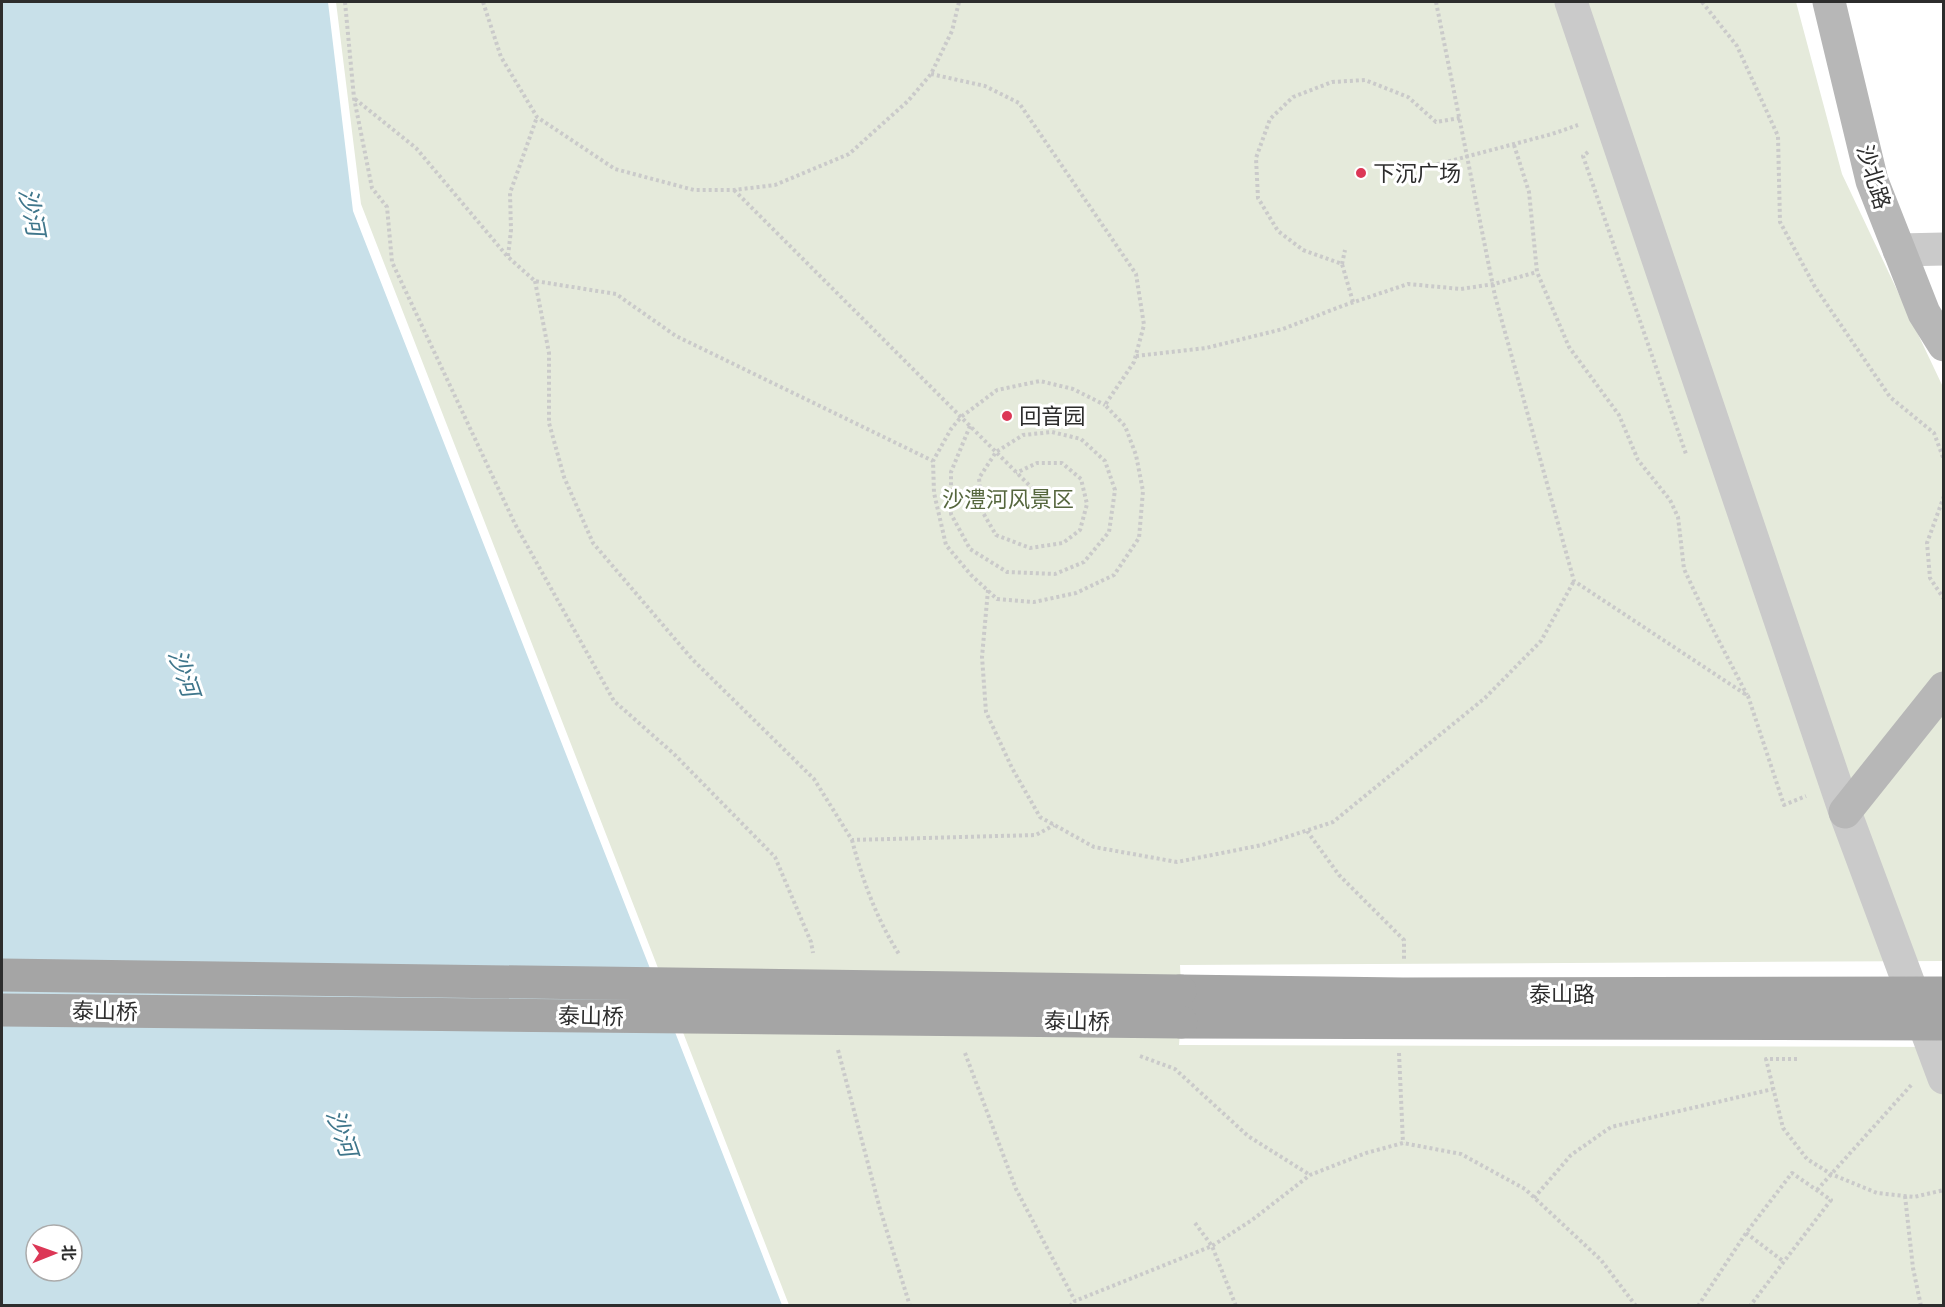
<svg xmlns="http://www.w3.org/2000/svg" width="1945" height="1307" font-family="Jost,'Noto Sans SC',sans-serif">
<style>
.green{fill:#e5eadb}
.water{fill:#c8e0e9;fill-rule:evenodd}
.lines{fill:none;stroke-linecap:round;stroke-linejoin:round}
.path{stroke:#cacaca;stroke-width:4;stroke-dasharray:3 3;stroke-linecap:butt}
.street{stroke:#cacaca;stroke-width:33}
.secondary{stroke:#b7b7b7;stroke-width:33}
.primary{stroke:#a5a5a5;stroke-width:33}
.primary-bridge{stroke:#a5a5a5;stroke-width:33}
.poi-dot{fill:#dc3756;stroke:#fff;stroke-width:2}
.labels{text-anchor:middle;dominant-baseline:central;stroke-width:6;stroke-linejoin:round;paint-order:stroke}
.poi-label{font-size:22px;fill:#2d2d2d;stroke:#fff;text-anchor:start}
.street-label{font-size:22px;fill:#2d2d2d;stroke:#fff}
.park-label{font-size:22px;fill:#55663d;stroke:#fff}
.water-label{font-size:24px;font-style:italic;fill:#3f768b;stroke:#fff}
</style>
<rect width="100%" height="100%" fill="#fff"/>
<path class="green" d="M336,2H1796L1842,174L1943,387V961L1180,965L1182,1007L1179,1045L1943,1047V1305H789L361,204Z"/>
<path class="water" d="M2,2H328L353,211L782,1305L2,1306ZM36,1235H72V1271H36Z"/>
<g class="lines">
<path class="path" d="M345,2L354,98L372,188L387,207L392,262L515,524L614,701L674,754L775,857L811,942L813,953
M483,2L501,57L537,117L615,169L694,190H734L775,185L849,154L908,101L931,74L952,31L959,2
M1436,2L1495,296L1574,581L1748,696L1784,805L1806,796
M1702,2L1737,46L1778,136L1780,222L1815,287L1890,397L1934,433L1944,460
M931,74L985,86L1019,103L1136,274L1144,325L1134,362L1105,405L1125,426L1136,455L1143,491L1139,538L1114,575L1076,593L1034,602L997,599L971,575L946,545L934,493L933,461L951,429L961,417L997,390L1040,381L1073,389L1105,405
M355,99L416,148L507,256L535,281L616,294L676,336L933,461
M1514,145L1529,192L1537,272L1569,347L1619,415L1638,460L1670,500L1678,517L1684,569L1706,616L1747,695
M1588,152L1583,156L1686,454
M1431,166L1552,134L1578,125
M734,190L1041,497
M508,256L511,230L510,193L537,117
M1342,264L1345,250
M535,281L549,353V423L564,477L593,543L692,659L814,779L852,840L1036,835L1054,825
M1353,302L1342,264L1303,250L1278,231L1258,198L1256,158L1270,119L1293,97L1332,82L1365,80L1408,97L1436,122L1460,118
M1136,356L1206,348L1283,329L1342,306L1408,284L1461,289L1494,284L1537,272
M970,426L951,472V514L970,549L1007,572L1055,574L1084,562L1109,532L1115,490L1105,461L1081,439L1052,432L1023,435L996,452L979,478L982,511L996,535L1030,548L1063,543L1080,530L1087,504L1081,479L1062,463H1037L1016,473
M1944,496L1927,543L1930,578L1944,599
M988,590L982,657L986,712L1012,768L1040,817L1094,847L1177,862L1262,845L1333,822L1485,698L1541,641L1574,581
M1307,831L1339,875L1404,940V961
M852,840C862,879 877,920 899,954
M838,1050L880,1209L910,1306
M965,1053L1016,1189L1075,1301L1212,1246L1252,1220L1310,1175L1366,1153L1403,1143L1461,1154L1525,1189L1601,1260L1636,1306
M1399,1053L1403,1143
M1140,1056L1175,1069L1248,1136L1310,1175
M1797,1059H1766L1783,1128L1807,1159L1831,1174L1877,1193L1914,1197L1944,1190
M1817,1190L1913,1083
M1905,1196L1913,1268L1921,1306
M1534,1198L1571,1155L1611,1127L1773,1089
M1195,1223L1212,1246L1236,1306
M1746,1233L1783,1261
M1070,1306L1075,1301
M1698,1306L1746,1233L1792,1173L1831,1200L1750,1306"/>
<path class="street" d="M1571,2L1845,812L1944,1078
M1899,250L1944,249"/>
<path class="secondary" d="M1829,2L1872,181L1924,313L1944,345
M1845,812L1944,688"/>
<path class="primary" d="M1180,991L1403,994L1944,993
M1181,1022L1944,1024"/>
<path class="primary-bridge" d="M2,975L1180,991
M2,1010L1181,1022"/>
</g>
<g class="poi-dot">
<circle cx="1361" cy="173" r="6"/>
<circle cx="1007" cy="416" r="6"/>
</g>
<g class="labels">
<g class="poi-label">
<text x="1373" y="173">下沉广场</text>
<text x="1019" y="416">回音园</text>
</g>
<g class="street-label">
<text transform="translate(1874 177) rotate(73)">沙北路</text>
<text x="1562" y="994">泰山路</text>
<text transform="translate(105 1011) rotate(1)">泰山桥</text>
<text transform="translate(591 1016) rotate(1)">泰山桥</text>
<text transform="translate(1077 1021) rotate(1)">泰山桥</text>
</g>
<g class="park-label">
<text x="1008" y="499">沙澧河风景区</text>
</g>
<g class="water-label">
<text transform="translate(32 212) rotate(79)">沙河</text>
<text transform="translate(184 673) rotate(71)">沙河</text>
<text transform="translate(342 1133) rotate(71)">沙河</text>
</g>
</g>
<rect width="1945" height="1307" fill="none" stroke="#2d2d2d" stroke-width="6"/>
<g transform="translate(54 1253) rotate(89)"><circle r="28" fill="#ffffff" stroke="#ababab" stroke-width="1.5"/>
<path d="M0-4.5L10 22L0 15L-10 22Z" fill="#dc3756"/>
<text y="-9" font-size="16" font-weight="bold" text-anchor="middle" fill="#2d2d2d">北</text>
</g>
</svg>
